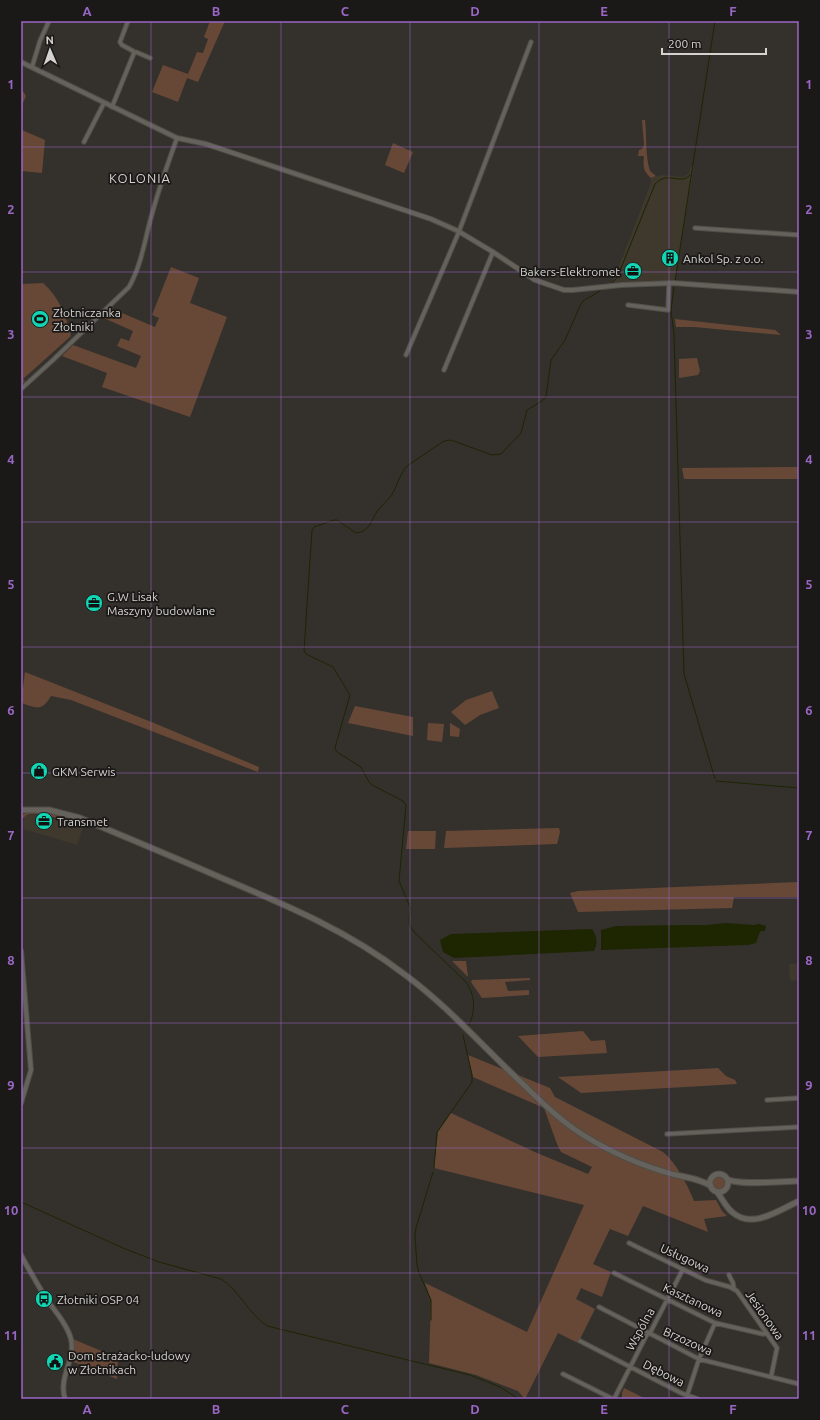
<svg xmlns="http://www.w3.org/2000/svg" width="820" height="1420" font-family="Ubuntu,sans-serif">
<style>
.built{fill:#3e382d}
.green{fill:#674837}
.water{fill:#1d2501}
.lines{fill:none;stroke-linecap:round;stroke-linejoin:round}
.stream{stroke:#1d2501;stroke-width:1}
.minor-casing{stroke:#504d49;stroke-width:5.5}
.tertiary-casing{stroke:#504d49;stroke-width:6}
.secondary-casing{stroke:#504d49;stroke-width:7}
.minor{stroke:#65625c;stroke-width:3.5}
.tertiary{stroke:#65625c;stroke-width:4}
.secondary{stroke:#65625c;stroke-width:5}
.grid{fill:none;stroke:#9a66c5;stroke-width:1;stroke-opacity:0.55}
.labels{text-anchor:middle;dominant-baseline:central;stroke-width:3.5;stroke-linejoin:round;paint-order:stroke}
.poi-label{font-size:12px;fill:#d5d3d0;stroke:#1b1917;text-anchor:start}
.street-label{font-size:12px;fill:#d5d3d0;stroke:#1b1917}
.neighbourhood-label{font-size:13px;letter-spacing:1px;fill:#d5d3d0;stroke:#1b1917}
.neatline{fill:none;stroke:#9a66c5;stroke-width:1.5}
.grid-label{font-size:13px;text-anchor:middle;font-weight:bold;fill:#9a66c5}
</style>
<rect width="100%" height="100%" fill="#34312c"/>
<path class="built" d="M691,166H694L674,286H639L612,284L651,183V178L656,176L663,175L683,177L689,173Z
M31,814L43,815L83,828L77,845L23,829L24,816Z
M799,963V980L790,981L789,964Z"/>
<path class="green" d="M210,21H225L198,82L187,78L178,102L152,92L163,65L188,74L197,52L203,53L208,39L204,37Z
M21,88L26,96L23,103L22,130L45,140L42,173L21,171Z
M642,120H645C647,137 645,155 650,171L656,176L651,178C643,171 643,166 644,156H638L639,150L642,149L644,145Z
M393,143L413,152L404,173L385,165Z
M171,267L199,278L190,303L227,317L190,417L102,387L107,373L62,356L73,345L136,368L141,356L117,346L121,338L129,341L133,331L99,316L108,307L155,327L159,318L152,315Z
M43,283C59,297 66,315 71,336L23,379L25,381L21,385V284Z
M675,319L775,330L781,335L694,327H676Z
M697,358L700,371L698,375L679,378V359Z
M799,467V479H684L682,468Z
M25,672L154,723L259,767L258,772L71,700L51,696C41,712 38,708 21,703V688L23,687Z
M492,691L499,708L480,715L465,725L451,712L466,700Z
M355,706L413,717V736L348,723Z
M428,723L444,724L442,742L427,740Z
M450,723L460,729L459,737L450,736Z
M29,812C41,812 78,814 84,824L83,828C69,823 45,812 31,814C26,814 25,817 21,820V815Z
M559,828L560,832L557,844L444,848L446,831Z
M408,831H436L435,849H406Z
M799,882V897H734L732,908L578,912L570,893L578,891Z
M452,961H466L468,977Z
M530,978V980L505,982L508,991L529,990V995L482,998L471,982L472,980Z
M583,1031L591,1041L605,1040L607,1053L538,1057L518,1036Z
M468,1055L550,1088L555,1097L663,1152C677,1164 687,1184 694,1201L716,1200L722,1211L727,1216L704,1219L708,1232L643,1206L628,1236L610,1229L593,1264L611,1272L602,1297L581,1288L576,1299L595,1309L578,1343L558,1333L525,1399L518,1391L476,1375L429,1363L431,1300L425,1283L527,1332L584,1205L434,1168L438,1132L451,1113L537,1153L588,1174L592,1167L561,1152L557,1144L544,1108L473,1077Z
M718,1068L726,1076L735,1080L737,1084L581,1093L558,1077Z
M713 1183a6 6 0 1 1 12 0a6 6 0 1 1-12 0Z
M73,1339L118,1358L117,1379L71,1361L74,1349Z
M624,1388L646,1399H622V1393Z"/>
<path class="water" d="M726,923L754,925L759,924L766,926L765,931H761L759,934L756,943L748,945L601,950V930L616,926L686,925H706Z
M592,929C597,936 598,943 594,951L454,958L443,952L440,940L451,934Z"/>
<g class="lines">
<path class="stream" d="M675,281L715,21
M611,284L617,278L655,184C668,170 681,186 690,175
M674,286L671,311L674,334L684,674L715,779
M716,781L799,788
M469,1025C476,1010 475,995 466,982L414,932L410,926L409,922L410,907L399,881L406,805L403,801L372,785L369,782L361,767L337,752L335,749L336,744L350,695L333,667L306,654L304,651L312,530L314,527L334,520H337L356,533C370,532 371,520 378,510C382,505 387,501 391,496C397,487 399,475 407,466L444,441L451,440L492,455L501,454L521,433L527,410L542,401L546,397L551,360L565,340L580,306L583,301L600,291
M434,1168L437,1132L472,1082V1075L463,1035
M21,1202L123,1248L159,1262L221,1279C239,1290 248,1313 267,1326L470,1375L500,1387L519,1399
M431,1320V1300L419,1273L417,1265L415,1236L416,1228L433,1172"/>
<defs>
<path id="minor" d="M128,21L120,42L122,45L133,51L134,53
M134,53L136,52L150,58
M32,67L40,41L49,21
M112,107L134,53
M84,142L104,103
M695,228L799,235
M628,305L668,310L669,283
M406,355L458,234L531,42
M444,370L493,252
M21,389L53,360L129,287C142,264 145,238 152,214C159,188 168,163 177,138
M767,1100L799,1098
M667,1134L799,1127
M629,1243L705,1280L730,1287L737,1291L777,1348L771,1377
M614,1273L715,1323L763,1334L767,1333
M729,1275L733,1283L734,1289
M599,1307L699,1359L799,1384
M580,1341L681,1393L698,1399
M563,1374L613,1399
M614,1399L646,1336L651,1331L683,1269
M686,1399L699,1359L715,1323"/>
<path id="tertiary" d="M21,62L177,138L206,144L431,219L458,231L493,252L535,280L564,290H573L621,285L673,283L799,292
M21,951L31,1070L21,1103
M21,1255C29,1270 38,1285 47,1300C56,1312 67,1325 71,1339C76,1360 58,1376 65,1399"/>
<path id="secondary" d="M21,810H49L80,818C128,838 176,858 224,879C288,906 348,931 404,974C448,1006 484,1048 524,1085C540,1101 556,1116 574,1129C602,1148 632,1162 665,1172C679,1177 698,1177 711,1186
M710 1183a9 9 0 1 1 18 0a9 9 0 1 1-18 0Z
M727,1179C738,1186 783,1181 799,1181
M717,1192C722,1198 725,1206 732,1212C752,1230 779,1210 799,1201"/>
</defs>
<use href="#minor" class="minor-casing"/>
<use href="#tertiary" class="tertiary-casing"/>
<use href="#secondary" class="secondary-casing"/>
<use href="#minor" class="minor"/>
<use href="#tertiary" class="tertiary"/>
<use href="#secondary" class="secondary"/>
</g>
<path class="grid" d="M151,21V1399M281,21V1399M410,21V1399M539,21V1399M669,21V1399M21,147H799M21,272H799M21,397H799M21,522H799M21,647H799M21,773H799M21,898H799M21,1023H799M21,1148H799M21,1273H799"/>
<defs>
<symbol id="building-disc" viewBox="-11 -11 22 22"><circle r="9.5" fill="#12d5b4" stroke="#1b1917"/><path d="M-4-6H4V6H1V3H-1V6H-4ZM-2.5-4.3h1.7v1.8h-1.7ZM.8-4.3h1.7v1.8H.8ZM-2.5-1h1.7V.8h-1.7ZM.8-1h1.7V.8H.8Z" fill="#111"/></symbol>
<symbol id="office-disc" viewBox="-11 -11 22 22"><circle r="9.5" fill="#12d5b4" stroke="#1b1917"/><path d="M-6-3h4V-5.5h4V-3h4V5H-6ZM-1-4.5V-3h2v-1.5ZM-6 0V1H6V0Z" fill="#111"/></symbol>
<symbol id="stadium-disc" viewBox="-11 -11 22 22"><circle r="9.5" fill="#12d5b4" stroke="#1b1917"/><path d="M0-5a6.5 5 0 1 0 0 10a6.5 5 0 1 0 0-10ZM-3.5-1.8h7v3.6h-7Z" fill="#111"/></symbol>
<symbol id="shop-disc" viewBox="-11 -11 22 22"><circle r="9.5" fill="#12d5b4" stroke="#1b1917"/><path d="M-5-2.5h2.3a2.7 3.5 0 0 1 5.4 0H5L5.5 6h-11ZM-1.5-2.5h3a1.5 2.3 0 0 0-3 0Z" fill="#111"/></symbol>
<symbol id="bus-disc" viewBox="-11 -11 22 22"><circle r="9.5" fill="#12d5b4" stroke="#1b1917"/><path d="M-5-6H5V4H4V6H2V4H-2V6H-4V4H-5ZM-3.5-4V0h7V-4ZM-3.5 1.2v1.5H-2V1.2ZM2 1.2v1.5H3.5V1.2Z" fill="#111"/></symbol>
<symbol id="civic-disc" viewBox="-11 -11 22 22"><circle r="9.5" fill="#12d5b4" stroke="#1b1917"/><path d="M-.6-6.5H3V-4.5H.6V-3L4-1V1h2V6H-6V1h2V-1L-.6-3ZM-1.2 2.5V6h2.4V2.5Z" fill="#111"/></symbol>
</defs>
<g fill-rule="evenodd">
<use href="#building-disc" x="660" y="248" width="20" height="20"/>
<use href="#office-disc" x="623" y="261" width="20" height="20"/>
<use href="#stadium-disc" x="30" y="309" width="20" height="20"/>
<use href="#office-disc" x="84" y="593" width="20" height="20"/>
<use href="#shop-disc" x="29" y="761" width="20" height="20"/>
<use href="#office-disc" x="34" y="811" width="20" height="20"/>
<use href="#bus-disc" x="34" y="1289" width="20" height="20"/>
<use href="#civic-disc" x="45" y="1352" width="20" height="20"/>
</g>
<g class="labels">
<g class="poi-label">
<text x="683" y="258">Ankol Sp. z o.o.</text>
<text x="620" y="271" text-anchor="end">Bakers-Elektromet</text>
<text x="53" y="312">Złotniczanka<tspan x="53" dy="14">Złotniki</tspan></text>
<text x="107" y="596">G.W Lisak<tspan x="107" dy="14">Maszyny budowlane</tspan></text>
<text x="52" y="771">GKM Serwis</text>
<text x="57" y="821">Transmet</text>
<text x="57" y="1299">Złotniki OSP 04</text>
<text x="68" y="1355">Dom strażacko-ludowy<tspan x="68" dy="14">w Złotnikach</tspan></text>
</g>
<g class="street-label">
<text transform="translate(685 1258) rotate(25)">Usługowa</text>
<text transform="translate(693 1300) rotate(25)">Kasztanowa</text>
<text transform="translate(765 1315) rotate(55)">Jesionowa</text>
<text transform="translate(640 1329) rotate(-61)">Wspólna</text>
<text transform="translate(688 1341) rotate(24)">Brzozowa</text>
<text transform="translate(664 1373) rotate(27)">Dębowa</text>
</g>
<g class="neighbourhood-label">
<text x="140" y="178">KOLONIA</text>
</g>
</g>
<rect width="820" height="1420" fill="none" stroke="#1b1917" stroke-width="44"/>
<g transform="translate(50 50) rotate(358)" stroke="#1b1917" stroke-width="3" paint-order="stroke">
<path d="M0-3L7 15L0 10L-7 15Z" fill="#d5d3d0"/>
<text y="-6" font-size="11" font-weight="bold" text-anchor="middle" fill="#d5d3d0">N</text>
</g>
<path d="M662 48v6h104v-6" fill="none" stroke="#d5d3d0" stroke-width="2"/>
<text x="668" y="48" font-size="12" fill="#d5d3d0" stroke="#1b1917" stroke-width="3" paint-order="stroke">200 m</text>
<rect x="22" y="22" width="776" height="1376" class="neatline"/>
<g class="grid-label">
<text x="87" y="16">A</text>
<text x="216" y="16">B</text>
<text x="345" y="16">C</text>
<text x="475" y="16">D</text>
<text x="604" y="16">E</text>
<text x="733" y="16">F</text>
<text x="11" y="89">1</text>
<text x="809" y="89">1</text>
<text x="11" y="214">2</text>
<text x="809" y="214">2</text>
<text x="11" y="339">3</text>
<text x="809" y="339">3</text>
<text x="11" y="464">4</text>
<text x="809" y="464">4</text>
<text x="11" y="589">5</text>
<text x="809" y="589">5</text>
<text x="11" y="715">6</text>
<text x="809" y="715">6</text>
<text x="11" y="840">7</text>
<text x="809" y="840">7</text>
<text x="11" y="965">8</text>
<text x="809" y="965">8</text>
<text x="11" y="1090">9</text>
<text x="809" y="1090">9</text>
<text x="11" y="1215">10</text>
<text x="809" y="1215">10</text>
<text x="11" y="1340">11</text>
<text x="809" y="1340">11</text>
<text x="87" y="1414">A</text>
<text x="216" y="1414">B</text>
<text x="345" y="1414">C</text>
<text x="475" y="1414">D</text>
<text x="604" y="1414">E</text>
<text x="733" y="1414">F</text>
</g>
</svg>
